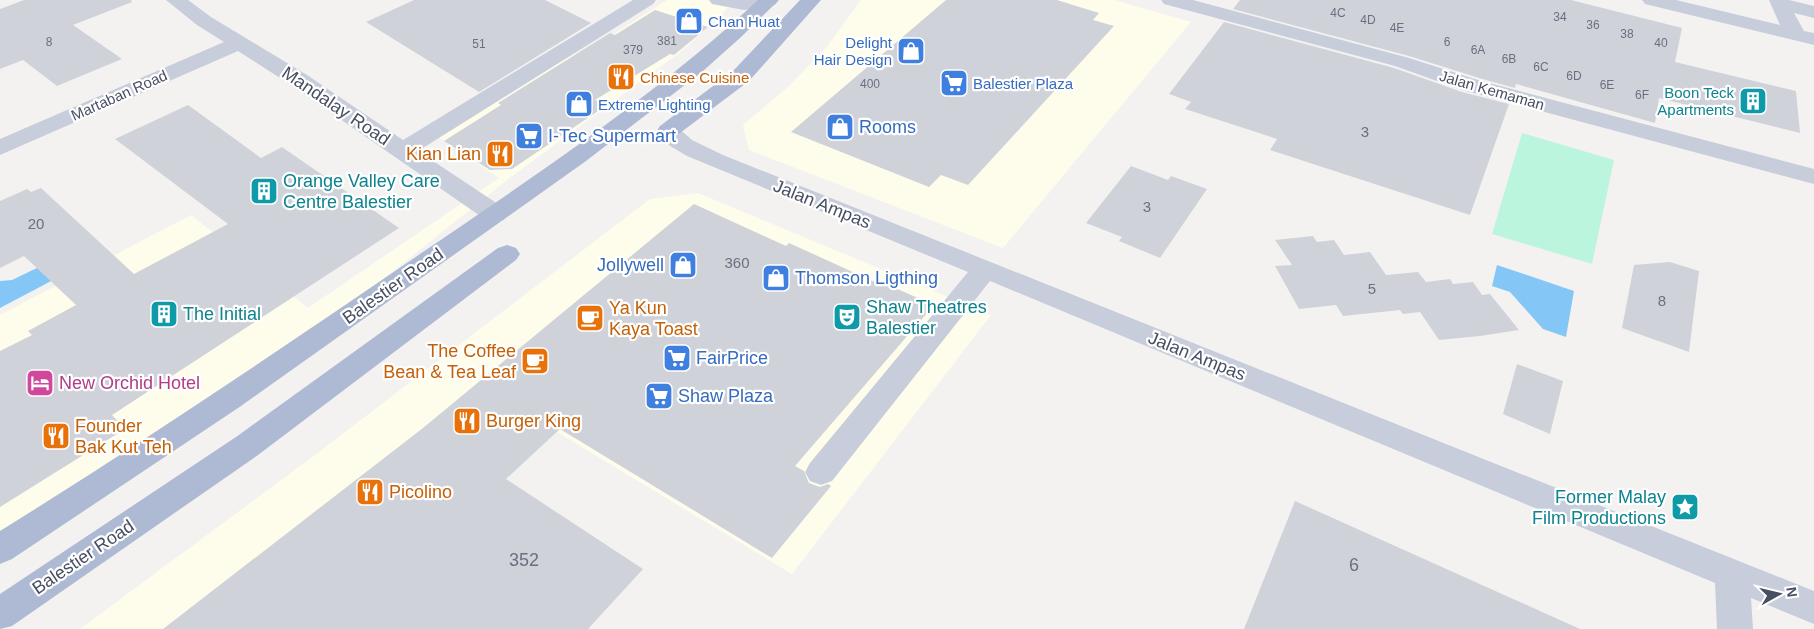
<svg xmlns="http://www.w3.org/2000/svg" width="1814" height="629" font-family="Helvetica,sans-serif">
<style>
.commercial{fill:#fefdeb}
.green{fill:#bcf5de}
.water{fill:#84c7f7}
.building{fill:#d0d2d9}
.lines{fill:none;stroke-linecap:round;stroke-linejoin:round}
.minor{fill:#c7cdda;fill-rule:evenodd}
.major{fill:#aeb9d3;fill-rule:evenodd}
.labels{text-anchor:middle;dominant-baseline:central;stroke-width:4.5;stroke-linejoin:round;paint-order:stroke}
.far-number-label{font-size:12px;fill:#697080}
.far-shop-label{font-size:15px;fill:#366cbe;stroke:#fff;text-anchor:start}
.far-food-label{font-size:15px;fill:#c56008;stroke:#fff;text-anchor:start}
.far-street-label{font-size:15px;fill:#474f62;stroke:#fff}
.far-culture-label{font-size:15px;fill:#0d838f;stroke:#fff;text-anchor:end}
.number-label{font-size:15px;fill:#697080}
.street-label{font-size:18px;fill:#474f62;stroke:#fff}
.shop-label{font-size:18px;fill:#366cbe;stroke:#fff;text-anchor:start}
.food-label{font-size:18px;fill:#c56008;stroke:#fff;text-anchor:start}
.culture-label{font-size:18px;fill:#0d838f;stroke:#fff;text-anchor:start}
.hotel-label{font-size:18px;fill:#b23c85;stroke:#fff;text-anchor:start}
.near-number-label{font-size:18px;fill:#697080}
</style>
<rect width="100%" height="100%" fill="#f4f2f1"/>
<path class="commercial" d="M667,0H735L720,16L683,50L507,180L327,324L0,542V315L191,215L308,308L499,178L436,135L536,74L611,36Z
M861,0H1114L1191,22L1003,248L749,150L743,125L788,87L826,48Z
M698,193L991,315L792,574L557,432L342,629H80L315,455L650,199Z"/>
<path class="green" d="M1522,133L1614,160L1592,264L1492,234Z"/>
<path class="water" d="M1497,265L1574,291L1566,337L1543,329L1510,292L1492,286Z
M41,266L55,279L0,308V281L12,280Z"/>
<path class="building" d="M24,0H131L132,2L73,25L122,59L57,86L23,60L0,69V9Z
M414,0H545L591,23L479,92L366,22Z
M946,0H1057L1099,13L1093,20L1114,26L968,185L941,175L929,187L791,132Z
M1240,0H1571L1682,28L1675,62L1796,91L1800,133L1659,98L1655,123L1516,84L1515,88L1479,78L1409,56L1233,9Z
M655,10L708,27L674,55L670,54L595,100L607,105L512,169L490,170L444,141L501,105L498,103L610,33L615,35Z
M1224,22L1394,68L1462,92L1509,104L1470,215L1270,150L1277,139L1185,109L1191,102L1169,94Z
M188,105L261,158L282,147L399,228L112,415L125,429L0,507V351L32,335L28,331L76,305L24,256L0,268V201L27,189L31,192L41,188L134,274L228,224L115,139Z
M1131,166L1168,180L1171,176L1207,189L1160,258L1119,241L1122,237L1086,223Z
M694,204L786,246L789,243L877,283L879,281L934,305L795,466L804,471L809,483L820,487L828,484L831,486L772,558L560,429L506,479L643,569L588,629H163L423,428Z
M1313,236L1317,242L1334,240L1344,255L1370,252L1386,275L1418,272L1426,282L1450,279L1453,284L1473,282L1482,295L1490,294L1519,330L1480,336L1439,340L1420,312L1403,314L1400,310L1343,316L1336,305L1299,309L1275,266L1292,265L1275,240Z
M1670,262L1699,271L1689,352L1622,328L1634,265Z
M1517,364L1563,381L1550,434L1503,414Z
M1295,501L1580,629H1244Z"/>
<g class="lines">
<path class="minor" d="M166,0H188L211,17L307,75L403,140L633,0H656L653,4L418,151L504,208L507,214L504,220L495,222L486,220L291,85L238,51L0,155V139L224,42L197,25Z
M709,0H777L778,1L775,5L744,10L712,4Z
M1161,0H1193L1409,58L1478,80L1814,169V184L1462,90L1395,66L1164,4Z
M1642,0H1676L1780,25L1769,0H1789L1814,6V18L1794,13L1804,31L1814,33V45L1645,4Z
M668,124L676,126L692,140L723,155L1814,591V624L1751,598L1753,629H1717L1715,583L990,281L832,481L821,485L810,481L805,472L810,463L968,272L687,156L670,146L657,131L660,126Z"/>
<path class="major" d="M758,0H779L740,38L703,71L586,161L241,406L12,559L0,564V531C142,443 281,349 420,254C536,175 654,97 758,0Z
M800,0H821L749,81L676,136L668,138L660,136L657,131L660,126L733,71Z
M507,245L516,248L520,254L516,260L258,455L12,626L0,629V594L236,437L498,248Z"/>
</g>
<defs>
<symbol id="shop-square" viewBox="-11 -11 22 22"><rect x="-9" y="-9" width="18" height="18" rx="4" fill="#3f7fe0" stroke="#fff"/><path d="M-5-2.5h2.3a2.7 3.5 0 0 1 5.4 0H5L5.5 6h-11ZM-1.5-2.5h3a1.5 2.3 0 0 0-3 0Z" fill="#fff"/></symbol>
<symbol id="restaurant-square" viewBox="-11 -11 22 22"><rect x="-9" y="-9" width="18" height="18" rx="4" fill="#e8710a" stroke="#fff"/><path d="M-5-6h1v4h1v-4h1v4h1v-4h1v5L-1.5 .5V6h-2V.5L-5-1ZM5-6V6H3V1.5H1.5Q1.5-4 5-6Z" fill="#fff"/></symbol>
<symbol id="supermarket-square" viewBox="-11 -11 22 22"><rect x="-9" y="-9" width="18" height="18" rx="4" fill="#3f7fe0" stroke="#fff"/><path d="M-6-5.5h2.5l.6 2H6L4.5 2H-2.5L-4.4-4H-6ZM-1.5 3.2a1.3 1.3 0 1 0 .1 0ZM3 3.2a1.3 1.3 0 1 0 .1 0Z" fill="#fff"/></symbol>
<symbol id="building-square" viewBox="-11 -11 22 22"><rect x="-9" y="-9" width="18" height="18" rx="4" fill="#0f9aa8" stroke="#fff"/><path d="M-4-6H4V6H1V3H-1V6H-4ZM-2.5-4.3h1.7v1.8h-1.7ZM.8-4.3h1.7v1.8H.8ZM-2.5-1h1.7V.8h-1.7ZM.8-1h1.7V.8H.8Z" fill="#fff"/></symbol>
<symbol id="theatre-square" viewBox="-11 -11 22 22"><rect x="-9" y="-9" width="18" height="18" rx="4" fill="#0f9aa8" stroke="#fff"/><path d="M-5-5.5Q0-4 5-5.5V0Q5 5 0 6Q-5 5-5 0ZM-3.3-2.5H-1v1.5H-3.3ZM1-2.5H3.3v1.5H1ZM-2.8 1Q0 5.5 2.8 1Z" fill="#fff"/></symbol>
<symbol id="cafe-square" viewBox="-11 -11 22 22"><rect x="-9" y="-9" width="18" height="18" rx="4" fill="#e8710a" stroke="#fff"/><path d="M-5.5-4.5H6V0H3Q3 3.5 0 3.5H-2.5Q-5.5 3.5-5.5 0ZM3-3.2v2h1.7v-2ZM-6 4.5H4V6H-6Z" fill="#fff"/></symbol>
<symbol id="hotel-square" viewBox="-11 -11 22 22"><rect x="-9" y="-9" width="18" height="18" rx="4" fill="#d1479c" stroke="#fff"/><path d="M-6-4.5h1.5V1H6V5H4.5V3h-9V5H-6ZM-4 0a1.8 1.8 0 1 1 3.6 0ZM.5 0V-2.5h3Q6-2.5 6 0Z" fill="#fff"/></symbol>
<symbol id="sight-square" viewBox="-11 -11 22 22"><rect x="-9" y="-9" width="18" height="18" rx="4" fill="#0f9aa8" stroke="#fff"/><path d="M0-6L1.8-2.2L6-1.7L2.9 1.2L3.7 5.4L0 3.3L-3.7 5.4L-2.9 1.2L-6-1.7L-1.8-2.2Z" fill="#fff"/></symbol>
</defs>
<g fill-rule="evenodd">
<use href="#shop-square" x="673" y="5" width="32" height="32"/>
<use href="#shop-square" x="895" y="35" width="32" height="32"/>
<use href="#restaurant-square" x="605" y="61" width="32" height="32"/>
<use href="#supermarket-square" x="938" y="67" width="32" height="32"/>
<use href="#building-square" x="1737" y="85" width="32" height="32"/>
<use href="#shop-square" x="563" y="88" width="32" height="32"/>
<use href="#shop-square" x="824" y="111" width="32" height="32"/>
<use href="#supermarket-square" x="513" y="120" width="32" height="32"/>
<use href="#restaurant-square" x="484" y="138" width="32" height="32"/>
<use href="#building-square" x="248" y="175" width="32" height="32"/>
<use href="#shop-square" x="667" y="249" width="32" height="32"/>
<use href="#shop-square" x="760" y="262" width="32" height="32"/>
<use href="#building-square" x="148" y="298" width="32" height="32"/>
<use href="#theatre-square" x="831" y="301" width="32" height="32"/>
<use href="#cafe-square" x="574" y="302" width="32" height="32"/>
<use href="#supermarket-square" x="661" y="342" width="32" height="32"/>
<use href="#cafe-square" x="519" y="345" width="32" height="32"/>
<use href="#hotel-square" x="24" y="367" width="32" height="32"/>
<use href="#supermarket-square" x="643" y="380" width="32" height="32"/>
<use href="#restaurant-square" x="451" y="405" width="32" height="32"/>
<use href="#restaurant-square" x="40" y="420" width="32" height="32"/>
<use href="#restaurant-square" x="354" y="476" width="32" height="32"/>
<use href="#sight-square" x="1669" y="491" width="32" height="32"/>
</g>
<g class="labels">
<g class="far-number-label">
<text x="1338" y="13">4C</text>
<text x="1560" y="17">34</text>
<text x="1368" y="20">4D</text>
<text x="1593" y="25">36</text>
<text x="1397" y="28">4E</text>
<text x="1627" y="34">38</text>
<text x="667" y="41">381</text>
<text x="49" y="42">8</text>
<text x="1447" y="42">6</text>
<text x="1661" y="43">40</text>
<text x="479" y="44">51</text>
<text x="633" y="50">379</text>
<text x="1478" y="50">6A</text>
<text x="1509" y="59">6B</text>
<text x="1541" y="67">6C</text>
<text x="1574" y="76">6D</text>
<text x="870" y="84">400</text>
<text x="1607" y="85">6E</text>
<text x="1642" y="95">6F</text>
</g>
<g class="far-shop-label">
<text x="708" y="21">Chan Huat</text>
<text x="892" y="42" text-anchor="end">Delight<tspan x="892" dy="17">Hair Design</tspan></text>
<text x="973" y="83">Balestier Plaza</text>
<text x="598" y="104">Extreme Lighting</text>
</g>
<g class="far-food-label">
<text x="640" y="77">Chinese Cuisine</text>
</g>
<g class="far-street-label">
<text transform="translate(1492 90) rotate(16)">Jalan Kemaman</text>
<text transform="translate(119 95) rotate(-24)">Martaban Road</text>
</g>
<g class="far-culture-label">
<text x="1734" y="92">Boon Teck<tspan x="1734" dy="17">Apartments</tspan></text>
</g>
<g class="number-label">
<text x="1365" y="131">3</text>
<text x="1147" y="206">3</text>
<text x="36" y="223">20</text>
<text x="737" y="262">360</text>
<text x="1372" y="288">5</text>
<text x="1662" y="300">8</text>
</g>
<g class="street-label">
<text transform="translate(336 106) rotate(34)">Mandalay Road</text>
<text transform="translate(822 204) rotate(22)">Jalan Ampas</text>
<text transform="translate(393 286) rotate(-35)">Balestier Road</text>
<text transform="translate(1197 356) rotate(22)">Jalan Ampas</text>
<text transform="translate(83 557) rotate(-34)">Balestier Road</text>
</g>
<g class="shop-label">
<text x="859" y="127">Rooms</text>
<text x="548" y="136">I-Tec Supermart</text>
<text x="664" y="265" text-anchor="end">Jollywell</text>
<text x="795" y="278">Thomson Ligthing</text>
<text x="696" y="358">FairPrice</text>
<text x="678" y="396">Shaw Plaza</text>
</g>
<g class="food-label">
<text x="481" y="154" text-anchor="end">Kian Lian</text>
<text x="609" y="308">Ya Kun<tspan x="609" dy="21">Kaya Toast</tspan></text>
<text x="516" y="351" text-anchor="end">The Coffee<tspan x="516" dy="21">Bean &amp; Tea Leaf</tspan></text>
<text x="486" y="421">Burger King</text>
<text x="75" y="426">Founder<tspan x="75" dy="21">Bak Kut Teh</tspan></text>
<text x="389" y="492">Picolino</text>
</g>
<g class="culture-label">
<text x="283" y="181">Orange Valley Care<tspan x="283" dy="21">Centre Balestier</tspan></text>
<text x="866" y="307">Shaw Theatres<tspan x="866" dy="21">Balestier</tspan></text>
<text x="183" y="314">The Initial</text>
<text x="1666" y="497" text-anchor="end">Former Malay<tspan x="1666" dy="21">Film Productions</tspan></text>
</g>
<g class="hotel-label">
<text x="59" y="383">New Orchid Hotel</text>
</g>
<g class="near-number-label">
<text x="524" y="560">352</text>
<text x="1354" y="565">6</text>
</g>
</g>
<g transform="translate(1779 594) rotate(82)" stroke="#ffffff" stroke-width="4" paint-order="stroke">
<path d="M0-4L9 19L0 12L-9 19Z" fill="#474f62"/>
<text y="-8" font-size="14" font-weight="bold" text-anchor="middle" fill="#474f62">N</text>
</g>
</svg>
